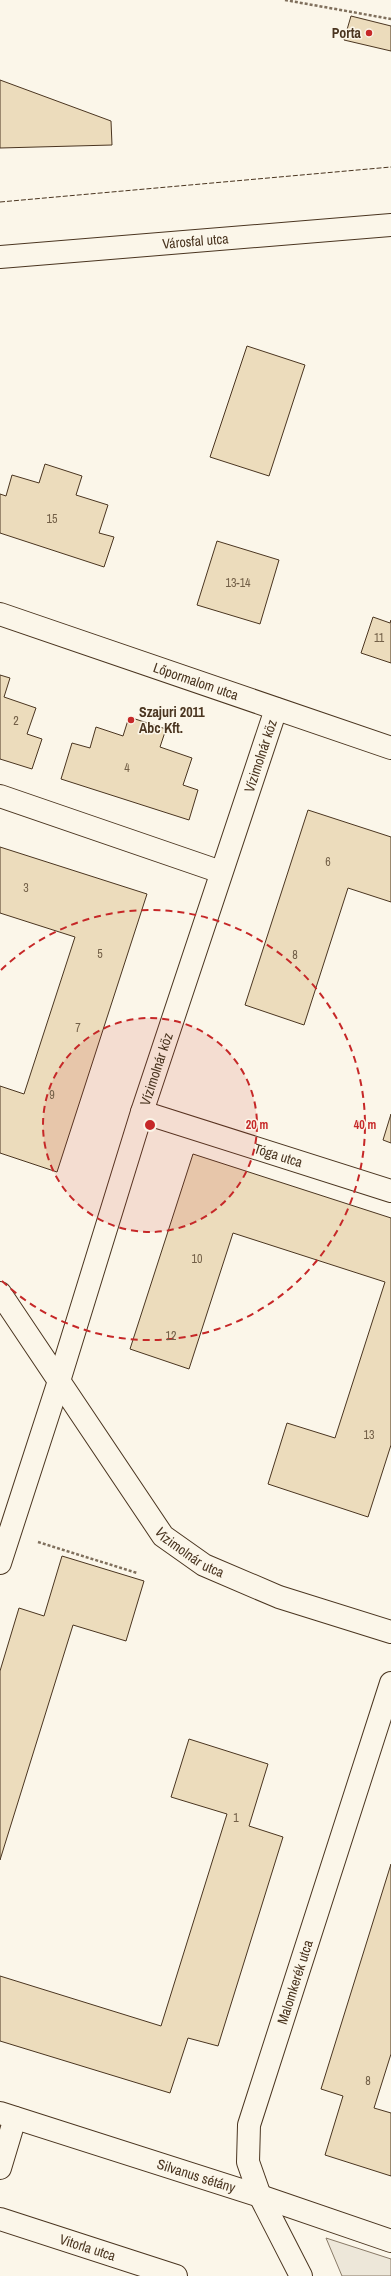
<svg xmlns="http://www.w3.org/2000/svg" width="391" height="2276" font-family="'Archivo Narrow',sans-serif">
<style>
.parking{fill:#ede7d9;stroke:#887966}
.building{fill:#ecdcbc;stroke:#4a3520}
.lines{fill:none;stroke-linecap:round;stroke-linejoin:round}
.minor-casing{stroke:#4a3520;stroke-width:24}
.path{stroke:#7f6f5c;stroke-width:2.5;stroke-dasharray:3 2;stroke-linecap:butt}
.minor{stroke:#fbf6e9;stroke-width:22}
.fence{stroke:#4a3520;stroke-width:1;stroke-dasharray:5 2;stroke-linecap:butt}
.ring{fill:none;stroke:#c62828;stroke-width:2;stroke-dasharray:7 5}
.poi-dot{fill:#c62828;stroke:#fbf6e9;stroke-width:1.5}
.labels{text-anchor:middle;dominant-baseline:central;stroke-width:3;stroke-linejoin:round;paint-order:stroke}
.number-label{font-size:12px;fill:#725f47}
.poi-label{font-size:14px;font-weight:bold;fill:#4a3520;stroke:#fbf6e9;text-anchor:end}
.street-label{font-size:14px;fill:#4a3520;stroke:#fbf6e9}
.centre{fill:#c62828;stroke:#fbf6e9;stroke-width:2}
.ring-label{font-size:12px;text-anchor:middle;font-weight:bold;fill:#c62828;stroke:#fbf6e9;stroke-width:3;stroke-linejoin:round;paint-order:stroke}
</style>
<rect width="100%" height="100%" fill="#fbf6e9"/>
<path class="parking" d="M326,2238L391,2259V2276H342Z"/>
<path class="building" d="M351,16L391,26V51L344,40Z
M0,80L111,121L112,145L0,148Z
M247,346L305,365L269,476L210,457Z
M45,464L82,476L76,495L108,505L99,533L114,537L104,567L0,533V494L6,496L12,475L39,483Z
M217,541L279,560L260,624L197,605Z
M373,617L390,623L391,620V663L361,653Z
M0,675L10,678L4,697L36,708L27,734L42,739L32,769L0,759Z
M129,717L166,729L160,747L192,758L183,785L198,790L189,820L61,779L72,743L90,748L96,727L123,736Z
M308,810L391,837V902L348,888L304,1025L245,1005Z
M0,847L147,894L57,1172L0,1153V1086L24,1094L75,937L0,913Z
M391,1114V1143L383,1140Z
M193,1154L391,1218V1445L368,1517L268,1484L287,1423L335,1438L385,1282L233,1233L189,1369L130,1349Z
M62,1556L144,1581L126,1641L73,1625L0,1860V1671L19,1608L44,1616Z
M189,1739L268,1764L249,1826L283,1837L218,2046L188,2038L170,2093L0,2041V1976L161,2026L227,1814L171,1797Z
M391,1864V2054L374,2108L391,2113V2176L325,2155L343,2096L321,2089Z"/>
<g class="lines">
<defs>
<g id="minor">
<path id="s1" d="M0,257L391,225"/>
<path id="s2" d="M0,614L391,748"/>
<path d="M0,796L221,872"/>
<path id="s3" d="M142,1112L391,1191"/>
<path id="s4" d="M0,1293L163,1536L204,1565L279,1597L391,1632"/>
<path id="s5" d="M0,1563L59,1381L142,1112L276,709"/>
<path id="s6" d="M0,2113L260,2196L391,2241"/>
<path d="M0,2168L15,2118"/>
<path id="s7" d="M0,2219L176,2276"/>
<path id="s8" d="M301,2276L260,2196L248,2162L249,2125L391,1683"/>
</g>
</defs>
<use href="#minor" class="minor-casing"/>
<path class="path" d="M285,0L391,19
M38,1542L137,1573"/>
<use href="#minor" class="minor"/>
<path class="fence" d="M0,202L391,167"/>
</g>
<circle cx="150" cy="1125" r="107" fill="#c62828" fill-opacity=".12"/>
<g class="ring">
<circle cx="150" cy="1125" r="107"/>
<path d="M1 970A215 215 0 1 1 1 1280"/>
</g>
<g class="poi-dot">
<circle cx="369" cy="33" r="4"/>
<circle cx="131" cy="720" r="4"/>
</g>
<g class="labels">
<g class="number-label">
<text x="52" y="519">15</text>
<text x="238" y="583">13-14</text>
<text x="379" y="638">11</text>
<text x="16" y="721">2</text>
<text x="127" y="768">4</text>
<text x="328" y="862">6</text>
<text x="26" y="888">3</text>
<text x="100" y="954">5</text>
<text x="295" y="955">8</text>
<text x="78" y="1028">7</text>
<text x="52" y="1095">9</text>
<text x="197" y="1259">10</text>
<text x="171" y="1336">12</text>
<text x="369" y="1435">13</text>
<text x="236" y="1818">1</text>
<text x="368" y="2081">8</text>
</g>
<g class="poi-label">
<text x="361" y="33">Porta</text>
<text x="139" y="712" text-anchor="start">Szajuri 2011<tspan x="139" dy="16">Abc Kft.</tspan></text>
</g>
<g class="street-label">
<text stroke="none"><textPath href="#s1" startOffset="196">Városfal utca</textPath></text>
<text stroke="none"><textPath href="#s2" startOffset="207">Lőpormalom utca</textPath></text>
<text stroke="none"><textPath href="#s5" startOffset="848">Vízimolnár köz</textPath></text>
<text stroke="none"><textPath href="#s5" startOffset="518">Vízimolnár köz</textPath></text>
<text stroke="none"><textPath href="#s3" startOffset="143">Tóga utca</textPath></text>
<text stroke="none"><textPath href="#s4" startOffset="324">Vízimolnár utca</textPath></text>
<text stroke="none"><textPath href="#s8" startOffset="313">Malomkerék utca</textPath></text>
<text stroke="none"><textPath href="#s6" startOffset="206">Silvanus sétány</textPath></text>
<text stroke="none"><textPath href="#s7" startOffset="92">Vitorla utca</textPath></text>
</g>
</g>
<circle cx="150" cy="1125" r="6" class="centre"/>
<g class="ring-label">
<text x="257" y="1129">20 m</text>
<text x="365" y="1129">40 m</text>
</g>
</svg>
